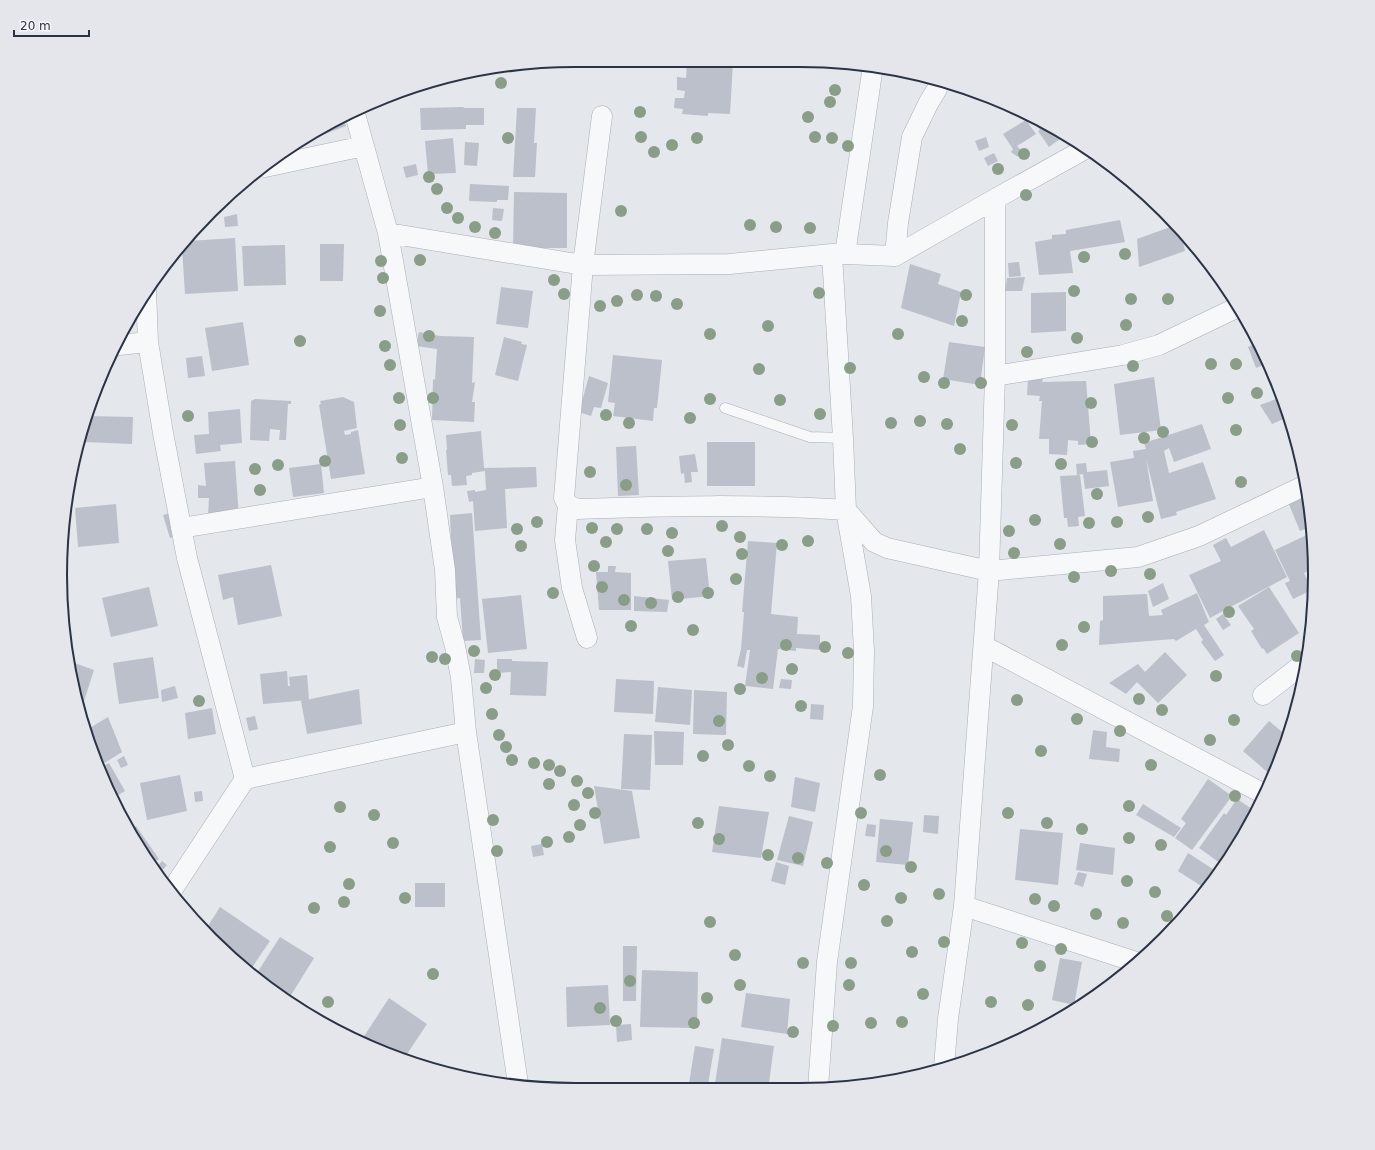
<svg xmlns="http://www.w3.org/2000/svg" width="1375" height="1150" font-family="'DejaVu Sans',sans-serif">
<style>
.building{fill:#bbc0ca}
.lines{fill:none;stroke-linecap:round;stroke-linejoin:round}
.lane-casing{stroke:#a9aeb7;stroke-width:11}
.street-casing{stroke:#a9aeb7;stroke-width:21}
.lane{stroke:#f7f8fa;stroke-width:10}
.street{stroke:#f7f8fa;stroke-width:20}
.tree{fill:#899d89}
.rim{fill:none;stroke:#2b3445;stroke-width:2}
</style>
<rect width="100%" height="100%" fill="#e4e7ec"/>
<path class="building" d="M640,61H675L674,68L640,64Z
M687,62H733L730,114L708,113V116L682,114L683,109L674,108L675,98H684L685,91L677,90V77L686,78Z
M464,107L463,108H484V125H466V129L421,130L420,108Z
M517,108H536L534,143H537L535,177H513Z
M343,118L346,126L301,143L300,142L318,129Z
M1026,120L1036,134L1017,146L1023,152L1018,157L1011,152L1013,149L1003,134Z
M1044,123L1064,136L1049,147L1038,131L1040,130L1038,127Z
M986,137L989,147L979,151L975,141Z
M453,138L456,173L428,174L425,141Z
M465,142L479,143L477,166L464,165Z
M994,153L998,161L988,166L984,158Z
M416,164L418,175L406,178L403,167Z
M470,184L509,186L508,200H497V202L469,201Z
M514,192L567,193V248H513Z
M493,208L504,209L502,221L492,220Z
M237,214L238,226L225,227L224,217Z
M1120,220L1125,242L1070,251L1073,273L1039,275L1035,242L1052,239V235L1066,234V230Z
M1176,225L1181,232L1185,251L1139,267L1137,239Z
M235,238L238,291L185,294L182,248L188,241Z
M320,244H344L343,281H320Z
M285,245L286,285L244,286L242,246Z
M1019,262L1021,276L1009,277L1008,263Z
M910,264L941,274L938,284L961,292L954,326L901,308Z
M1025,277L1022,291H1005L1007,278Z
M501,287L533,291L528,328L496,324Z
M1066,292V331L1031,333V293Z
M243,322L249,365L212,371L205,328Z
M419,332L440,336L474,337L472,383L475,382L472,402H475L474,422L432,420L433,379L435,380L437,349L416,346Z
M504,337L522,342L521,344L527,345L518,381L495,375Z
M949,342L985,347L980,385L943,379Z
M1257,343L1268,363L1256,368L1248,347Z
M613,355L662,360L657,408H654L653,421L613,416L615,403L608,402Z
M202,356L205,376L188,378L186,358Z
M1269,366L1276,378L1279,387L1267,367Z
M589,376L608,383L601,408L594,407L591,416L579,412Z
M1154,377L1161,430L1120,435L1114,384Z
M1028,379H1043L1042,382L1086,381L1091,444L1078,445V441L1068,440L1067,455L1049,454V439H1039L1042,401H1039L1040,396L1027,395Z
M343,397L354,402L357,428L344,431L345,435L351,434V432L358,430L365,474L331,479L319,405L321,404L320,401Z
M1282,397L1288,417L1272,424L1260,405Z
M255,399L291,401V404H288L286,440H279L280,430L270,429L269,441L250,440L251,401Z
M240,409L242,443L220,445L221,451L196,454L194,435L209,434L208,412Z
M86,416L133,417L132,444L84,442L83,431Z
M1202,424L1211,449L1174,462L1169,448L1164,451L1169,473L1203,462L1216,499L1176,512L1177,515L1161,519L1146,458L1153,501L1118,507L1110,462L1134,458L1133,451L1146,449L1144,443Z
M481,431L484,468L536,467L537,487L505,489L507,528L475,531L473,501L469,502L467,491L475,490V492L486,490L485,471L472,473V475L466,476L467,485L452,486L451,475H448L446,450H447L446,435Z
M707,442H755V486H707Z
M636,446L639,495L618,496L616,447Z
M695,454L698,472H691L692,482L685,483L684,473L681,474L679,456Z
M235,461L239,517L208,516L209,498H198V485L206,486L204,463Z
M1086,463L1087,472L1107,470L1109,486L1085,489L1083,474L1077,475L1076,464Z
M321,464L324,493L293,497L289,468Z
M1080,475L1085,516L1078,517L1079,526L1068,527L1067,518H1064L1060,476Z
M1307,493L1310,527L1300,531L1288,502Z
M116,504L119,543L78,547L75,508Z
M171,513L178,536L170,538L163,515Z
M472,513L481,640L463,641L460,598L452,599V562L450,515Z
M1264,530L1287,577L1210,618L1189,575L1221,561L1213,545L1226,538L1231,547Z
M1311,533L1314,568L1304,573L1312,590L1293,599L1285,583L1290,581L1275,550Z
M748,541L777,543L771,614L798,617L797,634L820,635V650L796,648V651L778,649L773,689L745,686L750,650H747L744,668L737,666L741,649L744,612H742Z
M706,558L710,596L672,600L668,561Z
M271,565L282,616L238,625L233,597L223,600L218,575Z
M608,566H616L615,572L631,573V610H599L596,572H608Z
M1163,583L1169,599L1153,607L1148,591Z
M149,587L158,626L111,637L102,598Z
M1269,587L1299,633L1267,654L1263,648L1262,649L1251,631L1254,629L1238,606Z
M1197,593L1209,622L1204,625L1224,655L1215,661L1201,642L1203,640L1196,629L1176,641L1174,639L1099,645L1100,621L1103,620V596L1147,594L1149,616L1163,615L1161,610Z
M521,595L527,649L488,653L482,599Z
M634,596L669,600L667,612L634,611Z
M1223,614L1231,625L1223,630L1216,619Z
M1165,652L1187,675L1158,703L1137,682L1126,694L1109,683L1138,664L1145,672Z
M153,657L159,698L119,704L113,663Z
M475,659L485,660L484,673H474Z
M497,659H512V661L548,662L546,696L510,695L511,672L497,673Z
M69,661L94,670L84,701L80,700Z
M287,671L288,686H290L289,677L307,675L309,700L263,704L260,674Z
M616,679L654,681L653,714L614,712Z
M781,679L792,680L791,689L779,688Z
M175,686L178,698L162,702L161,690Z
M658,687L692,690L690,725L655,722Z
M359,689L362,724L307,734L301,701Z
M694,690L727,692L726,735L693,734Z
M811,704L824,705L823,720L810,719Z
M212,708L216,734L188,739L185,713Z
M255,716L258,729L249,731L246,718Z
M108,717L122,752L98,767L88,729Z
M1269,721L1287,736L1276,772L1273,777L1243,751Z
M1093,730L1107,732L1106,747L1120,749L1119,762L1089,759Z
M654,731L684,732L683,765H655Z
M624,734L652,735L650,790L621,789Z
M124,756L128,765L121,768L117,760Z
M109,763L125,791L113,798L98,769Z
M180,775L187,811L147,820L140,783Z
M795,777L820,783L815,812L791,807Z
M1208,779L1232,796L1192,850L1175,838L1186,823L1181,819Z
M594,786L632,791L640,838L604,844Z
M202,791L203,801L195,802L194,792Z
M1237,799L1255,811L1228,861L1224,866L1199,848L1224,813L1226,815Z
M1143,804L1181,828L1174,837L1136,815Z
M719,806L769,812L761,858L712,852Z
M924,815L939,816L938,834L923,832Z
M789,816L813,822L803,866L777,860Z
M880,819L913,822L908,865L876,862Z
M867,824L876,825L875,837L865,836Z
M136,826L159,859L150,865L147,861L130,830Z
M1020,829L1063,833L1058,885L1015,880Z
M1080,843L1115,848L1113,875L1076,870Z
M542,844L544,855L533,857L531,846Z
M1188,853L1219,873L1206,889L1178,871Z
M162,861L167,865L160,873L155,869Z
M776,862L789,866L785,885L771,881Z
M1078,872L1087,874L1083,887L1074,884Z
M415,883H445V907H415Z
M220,907L270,941L249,972L235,962L206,929Z
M280,937L314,958L288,1000L255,976Z
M623,946H637L636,1001H623Z
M1060,958L1082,962L1074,1005L1052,1000Z
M642,970L698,972L697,1028L640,1027Z
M608,985L610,1025L567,1027L566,987Z
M746,993L790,999L787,1034L741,1027Z
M389,998L427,1024L403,1060L361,1041Z
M631,1024L632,1040L617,1042L616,1025Z
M722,1038L774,1046L768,1090H714Z
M695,1046L714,1049L707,1090H688Z
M645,1085V1089H591V1088Z"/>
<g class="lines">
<defs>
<path id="lane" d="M725,408L810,437L843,438"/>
<path id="street" d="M355,114L388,233L583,265L730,264L832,254
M602,116L583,265L564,498L568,505L577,509C667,506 756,504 846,510L874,542L887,548L989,571L1138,557L1199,536L1306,485
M265,167L364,146
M388,233L433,487L445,570L447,617L455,646L461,678L466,732L518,1084
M845,254L895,256L995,199L1085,149
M895,256L898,223L912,137L929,102L937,89
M146,290L148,342L163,433L187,558L245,779
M119,345L148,342
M995,376L1123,355L1159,345L1238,307
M568,505L565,540L572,588L587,638
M181,528L433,487
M984,646L1264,794
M1263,695L1307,661
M172,890L245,779L466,732
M964,906L1136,962
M944,1067L948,1019L964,906L989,571L995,376V199
M818,1088L827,962L863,706L864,651L861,596L846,510L843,438L832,254H845L873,66"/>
</defs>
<use href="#lane" class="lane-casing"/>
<use href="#street" class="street-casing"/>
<use href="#lane" class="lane"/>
<use href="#street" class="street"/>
</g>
<g class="tree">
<circle cx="501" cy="83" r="6"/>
<circle cx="835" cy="90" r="6"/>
<circle cx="830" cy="102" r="6"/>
<circle cx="640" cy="112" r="6"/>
<circle cx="808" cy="117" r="6"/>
<circle cx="641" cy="137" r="6"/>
<circle cx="815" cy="137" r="6"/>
<circle cx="508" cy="138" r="6"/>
<circle cx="697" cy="138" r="6"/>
<circle cx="832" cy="138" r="6"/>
<circle cx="672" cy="145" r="6"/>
<circle cx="848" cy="146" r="6"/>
<circle cx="654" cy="152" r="6"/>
<circle cx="1024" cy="154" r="6"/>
<circle cx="998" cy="169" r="6"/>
<circle cx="429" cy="177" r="6"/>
<circle cx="437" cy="189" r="6"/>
<circle cx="1026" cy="195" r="6"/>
<circle cx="447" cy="208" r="6"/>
<circle cx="621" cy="211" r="6"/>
<circle cx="458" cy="218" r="6"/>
<circle cx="750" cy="225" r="6"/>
<circle cx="475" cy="227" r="6"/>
<circle cx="776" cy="227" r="6"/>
<circle cx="810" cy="228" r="6"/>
<circle cx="495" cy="233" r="6"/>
<circle cx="1125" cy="254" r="6"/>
<circle cx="1084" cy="257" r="6"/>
<circle cx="420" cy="260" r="6"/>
<circle cx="381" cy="261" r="6"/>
<circle cx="383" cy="278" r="6"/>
<circle cx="554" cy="280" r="6"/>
<circle cx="1074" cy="291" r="6"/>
<circle cx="819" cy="293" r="6"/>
<circle cx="564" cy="294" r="6"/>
<circle cx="637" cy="295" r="6"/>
<circle cx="966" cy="295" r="6"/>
<circle cx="656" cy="296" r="6"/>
<circle cx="1131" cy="299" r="6"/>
<circle cx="1168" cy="299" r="6"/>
<circle cx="617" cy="301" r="6"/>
<circle cx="677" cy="304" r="6"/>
<circle cx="600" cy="306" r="6"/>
<circle cx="380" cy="311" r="6"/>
<circle cx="962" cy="321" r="6"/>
<circle cx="1126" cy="325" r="6"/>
<circle cx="768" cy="326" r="6"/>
<circle cx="710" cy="334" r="6"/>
<circle cx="898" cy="334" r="6"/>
<circle cx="429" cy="336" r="6"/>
<circle cx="1077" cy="338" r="6"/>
<circle cx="300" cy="341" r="6"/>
<circle cx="385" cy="346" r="6"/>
<circle cx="1027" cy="352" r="6"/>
<circle cx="1211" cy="364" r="6"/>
<circle cx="1236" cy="364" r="6"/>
<circle cx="390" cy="365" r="6"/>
<circle cx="1133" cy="366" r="6"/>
<circle cx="850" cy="368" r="6"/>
<circle cx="759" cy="369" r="6"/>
<circle cx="924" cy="377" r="6"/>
<circle cx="944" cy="383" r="6"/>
<circle cx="981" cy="383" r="6"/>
<circle cx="1257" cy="393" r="6"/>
<circle cx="399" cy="398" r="6"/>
<circle cx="433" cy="398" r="6"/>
<circle cx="1228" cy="398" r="6"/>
<circle cx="710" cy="399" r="6"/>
<circle cx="780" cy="400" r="6"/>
<circle cx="1091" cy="403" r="6"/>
<circle cx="820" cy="414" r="6"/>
<circle cx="606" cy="415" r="6"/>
<circle cx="188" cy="416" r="6"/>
<circle cx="690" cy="418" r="6"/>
<circle cx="920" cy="421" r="6"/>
<circle cx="629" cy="423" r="6"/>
<circle cx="891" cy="423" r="6"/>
<circle cx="947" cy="424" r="6"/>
<circle cx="400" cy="425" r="6"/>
<circle cx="1012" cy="425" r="6"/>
<circle cx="1236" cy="430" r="6"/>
<circle cx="1163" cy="432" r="6"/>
<circle cx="1144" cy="438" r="6"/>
<circle cx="1092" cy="442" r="6"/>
<circle cx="960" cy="449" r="6"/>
<circle cx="402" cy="458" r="6"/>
<circle cx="325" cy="461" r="6"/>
<circle cx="1016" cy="463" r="6"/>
<circle cx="1061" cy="464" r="6"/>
<circle cx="278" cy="465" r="6"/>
<circle cx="255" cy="469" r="6"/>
<circle cx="590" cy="472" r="6"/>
<circle cx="1241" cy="482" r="6"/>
<circle cx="626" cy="485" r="6"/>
<circle cx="260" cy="490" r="6"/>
<circle cx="1097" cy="494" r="6"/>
<circle cx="1148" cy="517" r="6"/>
<circle cx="1035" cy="520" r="6"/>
<circle cx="537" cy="522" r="6"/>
<circle cx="1117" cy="522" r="6"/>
<circle cx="1089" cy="523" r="6"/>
<circle cx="722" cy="526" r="6"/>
<circle cx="592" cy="528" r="6"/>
<circle cx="517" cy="529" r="6"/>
<circle cx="617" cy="529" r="6"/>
<circle cx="647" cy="529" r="6"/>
<circle cx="1009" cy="531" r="6"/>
<circle cx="672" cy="533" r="6"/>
<circle cx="740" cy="537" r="6"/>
<circle cx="808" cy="541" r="6"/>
<circle cx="606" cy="542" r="6"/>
<circle cx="1060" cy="544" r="6"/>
<circle cx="782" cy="545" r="6"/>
<circle cx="521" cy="546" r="6"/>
<circle cx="668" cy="551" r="6"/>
<circle cx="1014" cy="553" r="6"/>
<circle cx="742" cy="554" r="6"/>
<circle cx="594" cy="566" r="6"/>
<circle cx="1111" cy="571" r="6"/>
<circle cx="1150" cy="574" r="6"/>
<circle cx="1074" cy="577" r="6"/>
<circle cx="736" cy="579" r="6"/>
<circle cx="602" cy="587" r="6"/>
<circle cx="553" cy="593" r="6"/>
<circle cx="708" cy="593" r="6"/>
<circle cx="678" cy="597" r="6"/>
<circle cx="624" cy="600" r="6"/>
<circle cx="651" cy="603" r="6"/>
<circle cx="1229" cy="612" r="6"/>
<circle cx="631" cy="626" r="6"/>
<circle cx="1084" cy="627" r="6"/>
<circle cx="693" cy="630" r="6"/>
<circle cx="786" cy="645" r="6"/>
<circle cx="1062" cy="645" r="6"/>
<circle cx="825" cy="647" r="6"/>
<circle cx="474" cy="651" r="6"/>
<circle cx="848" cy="653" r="6"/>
<circle cx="1297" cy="656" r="6"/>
<circle cx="432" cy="657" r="6"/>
<circle cx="445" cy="659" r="6"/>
<circle cx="792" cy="669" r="6"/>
<circle cx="495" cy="675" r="6"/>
<circle cx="1216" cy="676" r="6"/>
<circle cx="762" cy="678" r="6"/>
<circle cx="486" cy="688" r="6"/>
<circle cx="740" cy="689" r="6"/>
<circle cx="1139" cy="699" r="6"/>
<circle cx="1017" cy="700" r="6"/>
<circle cx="199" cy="701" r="6"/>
<circle cx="801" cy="706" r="6"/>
<circle cx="1162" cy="710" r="6"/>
<circle cx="492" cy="714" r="6"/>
<circle cx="1077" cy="719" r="6"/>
<circle cx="1234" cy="720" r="6"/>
<circle cx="719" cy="721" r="6"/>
<circle cx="1120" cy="731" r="6"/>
<circle cx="499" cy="735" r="6"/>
<circle cx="1210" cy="740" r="6"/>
<circle cx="728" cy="745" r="6"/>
<circle cx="506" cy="747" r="6"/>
<circle cx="1041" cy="751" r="6"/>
<circle cx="703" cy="756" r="6"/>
<circle cx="512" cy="760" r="6"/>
<circle cx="534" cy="763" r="6"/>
<circle cx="549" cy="765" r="6"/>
<circle cx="1151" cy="765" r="6"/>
<circle cx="749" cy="766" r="6"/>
<circle cx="560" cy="771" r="6"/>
<circle cx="880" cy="775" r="6"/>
<circle cx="770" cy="776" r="6"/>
<circle cx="577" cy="781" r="6"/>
<circle cx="549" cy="784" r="6"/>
<circle cx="588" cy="793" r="6"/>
<circle cx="1235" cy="796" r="6"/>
<circle cx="574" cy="805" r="6"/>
<circle cx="1129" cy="806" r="6"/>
<circle cx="340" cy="807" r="6"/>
<circle cx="595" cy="813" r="6"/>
<circle cx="861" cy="813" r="6"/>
<circle cx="1008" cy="813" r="6"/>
<circle cx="374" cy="815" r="6"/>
<circle cx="493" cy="820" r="6"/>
<circle cx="698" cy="823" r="6"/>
<circle cx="1047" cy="823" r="6"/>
<circle cx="580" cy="825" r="6"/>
<circle cx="1082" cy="829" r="6"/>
<circle cx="569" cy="837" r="6"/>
<circle cx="1129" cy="838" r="6"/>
<circle cx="719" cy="839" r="6"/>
<circle cx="547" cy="842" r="6"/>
<circle cx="393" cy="843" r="6"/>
<circle cx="1161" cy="845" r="6"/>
<circle cx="330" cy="847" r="6"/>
<circle cx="497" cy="851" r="6"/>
<circle cx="886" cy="851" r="6"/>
<circle cx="768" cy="855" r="6"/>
<circle cx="798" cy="858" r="6"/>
<circle cx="827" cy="863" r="6"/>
<circle cx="911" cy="867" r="6"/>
<circle cx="1127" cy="881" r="6"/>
<circle cx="349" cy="884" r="6"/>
<circle cx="864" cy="885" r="6"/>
<circle cx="1155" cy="892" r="6"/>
<circle cx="939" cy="894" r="6"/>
<circle cx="405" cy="898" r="6"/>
<circle cx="901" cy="898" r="6"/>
<circle cx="1035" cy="899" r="6"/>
<circle cx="344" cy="902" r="6"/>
<circle cx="1054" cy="906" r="6"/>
<circle cx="314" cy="908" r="6"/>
<circle cx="1096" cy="914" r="6"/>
<circle cx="1167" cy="916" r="6"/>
<circle cx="887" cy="921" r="6"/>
<circle cx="710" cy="922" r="6"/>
<circle cx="1123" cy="923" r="6"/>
<circle cx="944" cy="942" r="6"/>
<circle cx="1022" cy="943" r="6"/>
<circle cx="1061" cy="949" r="6"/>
<circle cx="912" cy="952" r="6"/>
<circle cx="735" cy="955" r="6"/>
<circle cx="803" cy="963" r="6"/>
<circle cx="851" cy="963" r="6"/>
<circle cx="1040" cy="966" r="6"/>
<circle cx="433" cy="974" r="6"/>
<circle cx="630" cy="981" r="6"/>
<circle cx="740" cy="985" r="6"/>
<circle cx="849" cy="985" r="6"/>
<circle cx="923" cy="994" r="6"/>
<circle cx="707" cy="998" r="6"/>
<circle cx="328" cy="1002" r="6"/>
<circle cx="991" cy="1002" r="6"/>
<circle cx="1028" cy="1005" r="6"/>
<circle cx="600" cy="1008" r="6"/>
<circle cx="616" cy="1021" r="6"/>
<circle cx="902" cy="1022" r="6"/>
<circle cx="694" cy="1023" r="6"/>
<circle cx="871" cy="1023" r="6"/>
<circle cx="833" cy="1026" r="6"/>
<circle cx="793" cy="1032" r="6"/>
</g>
<path d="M0 0H1375V1150H0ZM575 67H800A508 508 0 0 1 1308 575V575A508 508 0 0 1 800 1083H575A508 508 0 0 1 67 575V575A508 508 0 0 1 575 67Z" fill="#e4e6eb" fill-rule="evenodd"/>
<path class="rim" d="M575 67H800A508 508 0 0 1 1308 575V575A508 508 0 0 1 800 1083H575A508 508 0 0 1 67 575V575A508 508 0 0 1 575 67Z"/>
<path d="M14 30v6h75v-6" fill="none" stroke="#2b3445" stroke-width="2"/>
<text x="20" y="30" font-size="12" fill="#2b3445" stroke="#f4f6f9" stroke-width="3" paint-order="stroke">20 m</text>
</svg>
